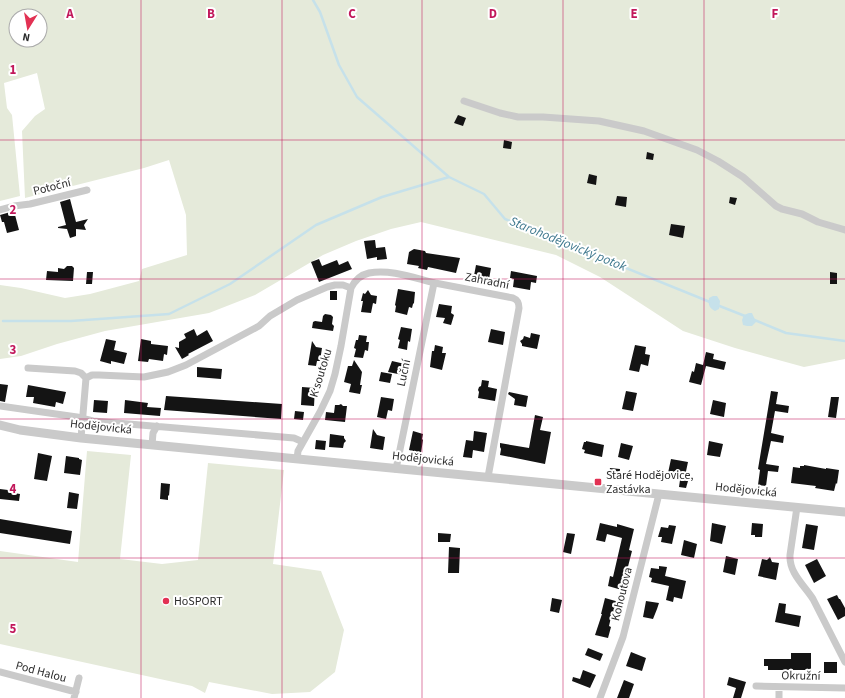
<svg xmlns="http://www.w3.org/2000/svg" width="845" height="698" font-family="'Source Sans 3',sans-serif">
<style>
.green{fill:#e5eada;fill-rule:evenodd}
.water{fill:#c6e1ea}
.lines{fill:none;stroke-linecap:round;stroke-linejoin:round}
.stream{stroke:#c6e1ea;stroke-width:2.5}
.building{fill:#141414}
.minor{stroke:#cacaca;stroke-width:7}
.tertiary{stroke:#cacaca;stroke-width:9}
.grid{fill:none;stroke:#c2185b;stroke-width:1;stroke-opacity:0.55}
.poi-dot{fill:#e23153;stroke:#fff;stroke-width:1.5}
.labels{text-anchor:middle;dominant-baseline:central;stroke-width:4;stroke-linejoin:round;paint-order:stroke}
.street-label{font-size:12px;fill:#2d2d2d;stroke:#fff}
.poi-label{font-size:12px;fill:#2d2d2d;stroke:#fff;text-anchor:start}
.water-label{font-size:13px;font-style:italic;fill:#3d778d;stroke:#fff}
.grid-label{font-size:13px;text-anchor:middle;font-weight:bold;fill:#c2185b;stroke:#fff;stroke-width:4;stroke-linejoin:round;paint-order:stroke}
</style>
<rect width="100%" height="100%" fill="#fff"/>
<path class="green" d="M0,0H845V359L804,367L735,348L683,331L600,277L556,255L421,222L391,229L356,241L323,255L284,278L255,295L209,313L105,331L57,344L21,356L0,359V285L21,288L65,298L90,294L139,281L142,269L187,255L186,215L169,160L144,168L25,198L22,131L35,116L45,109L37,73L4,83L7,108L12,115L20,196L0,201ZM16,16H40V40H16Z
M87,451L131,455L120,559L162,564L198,560L208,463L284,470L273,564L321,571L344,630L335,672L310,692L272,694L209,682L205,693L192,686L0,644V551L78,562Z"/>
<path class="water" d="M713,296H717L720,301L719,309L715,311C709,308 708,304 709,298Z
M749,313H752L756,322L752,326H747L743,325L742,320L744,315Z"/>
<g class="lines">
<path class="stream" d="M313,0L320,12L339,65L357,97L449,177L484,194L505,219L710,302
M717,305L745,316
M752,319L786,333L845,341
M3,321H71L169,314L230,284L316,225L382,197L449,177"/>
</g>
<path class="building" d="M458,115L466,118L463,126L454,123Z
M504,140L512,142L511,149L503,148Z
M647,152L654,154L653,160L646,159Z
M589,174L597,176L596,185L587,183Z
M617,196L627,197L626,207L615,205Z
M730,197L737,198L735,205L729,203Z
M70,199L76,222L88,219L84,225L86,230L76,229V236L70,238L67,229L58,228V227L66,225L60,202Z
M14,211L19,230L7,233L4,222H2L0,215Z
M671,224L685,226L683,238L669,235Z
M375,240L376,248L385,247L387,259L377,260V257L367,259L364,241Z
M414,249L425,251L426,253L460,258L456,273L428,267L427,270L418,268L419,266L407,264L409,252Z
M319,259L322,266L337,260L339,265L348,261L352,269L319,282L311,262Z
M476,265L491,268L488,285L473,281Z
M67,266H72L74,268L73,281L46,280L47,271L58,272V268L64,269Z
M511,271L537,276L536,283L531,282L530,290L513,287L514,279L510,278Z
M87,272H93L92,284H86Z
M830,272L837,273V284H830Z
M398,289L415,292L414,303L413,304L412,308L409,307L407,315L395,312L396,306L395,305Z
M368,290L371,295L377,296L376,304L373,303L371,313L361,312L363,301H361L363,293L365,294Z
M330,291H337V300H330Z
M439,304L452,306L451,313L454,315L451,325L443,323L445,318L436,317Z
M325,314L331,315L333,317L332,324L334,326L333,331L312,328L313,322L315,321L322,322L323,316Z
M401,327L412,329L410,342L408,341L407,350L398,348L400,340L398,339Z
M194,329L197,336L207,330L213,341L188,354L189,355L182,359L175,347L179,348V342L186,338L184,334Z
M491,329L505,332L503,345L488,342Z
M531,333L540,335L537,349L522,346V344L520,341L523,339L524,336L530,338Z
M359,335L367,336L366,342H369L368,351L365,350L363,358L354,357L356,349L354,348L356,340H358Z
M106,339L116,341L114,350L127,353L124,364L111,361V364L100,361Z
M141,339L151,341V344L168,346L167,355L164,354L163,361L149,359L148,362L138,361Z
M312,341L316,347L322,348L320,361H317L316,366L308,365Z
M435,345L443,347L442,353H446L442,370L430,367L432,351H434Z
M635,345L646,347L645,354L650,355L648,366L641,364L639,372L629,370Z
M706,352L714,354L713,359L726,362L724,370L706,366L701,385L689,382L692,371L694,372L696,363L703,365Z
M354,360L362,372L360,385H362L360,394L349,392L351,384L344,382L348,366H352Z
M392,361L405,364L403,375L388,372Z
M197,367L222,369L221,379L197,377Z
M381,372L392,374L390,383L379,381Z
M482,380L489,381L488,387L497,389L495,401L478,398L479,392L478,390L479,387L481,386Z
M0,384L8,385L5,402L0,401Z
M28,385L66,392L63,404L56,402L55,407L33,403L34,397H26Z
M302,387L315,388L314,406L301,405Z
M626,391L637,393L633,411L622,409Z
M771,391L778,392L776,404L789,406L788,413L775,411L771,433L784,436L783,443L771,441L766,464L779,466L778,472L768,471L766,486L758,485L760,470L758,469Z
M509,392L528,396L526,407L514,405L515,399L508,394Z
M166,396L282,404L281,419L164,410Z
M381,397L394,399L392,411L388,410L386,419L377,417Z
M831,397H839L836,418L828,417Z
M94,400L108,401L107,413L93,412Z
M125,400L148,403L147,407L161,408L160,416L124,413Z
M713,400L726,403L724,417L710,414Z
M341,404L343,406H347L345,422L325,420L326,412L334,413L335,405H339Z
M295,411L304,412L303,420L294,419Z
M535,415L543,417L540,430L551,432L545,464L500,455L501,449L500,447V443L529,448Z
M373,429L377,435L385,437L383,450L370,448Z
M413,431L423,434L422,439L423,440L421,453L409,450Z
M474,431L487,433L484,452L473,450L472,458L463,457L466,440L473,441Z
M330,434L344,436V438L346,441L344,443L343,448L329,447Z
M316,440L326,441L325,450L315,449Z
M586,441L604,445L602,457L584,453L585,450L582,449L584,442H586Z
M709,441L723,444L720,457L707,455Z
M621,443L633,446L629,460L618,457Z
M38,453L52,456L47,481L34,479Z
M66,456L79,458V459L82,460L80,475L64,473Z
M671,459L688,462L685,476L668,473Z
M804,465L826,469V468L839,470L837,484L836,483L834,491L815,488L816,486L791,483L793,467L800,468V466H804Z
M610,468L620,469L619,479L608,478Z
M680,480L688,481L686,488L679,487Z
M161,483L170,484L169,496L168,495V500L160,499Z
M0,489L8,490V492L20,494L19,501L0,499Z
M69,492L79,494L77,509L67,508Z
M0,519L72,531L70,544L0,533Z
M600,523L617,527V524L634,529L629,550L632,551L622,590L608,586L610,576L613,577L622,538L607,534L605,542L596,540Z
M712,523L726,526L722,544L710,541Z
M752,523L763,524L762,537H755V535H751Z
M806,524L818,526L814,550L802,548Z
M669,525L676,526L672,544L661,542L662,537H658L661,527L668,528Z
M438,533L451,534L450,542H438Z
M567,533L575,534L571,554L563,552Z
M684,540L697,544L694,558L681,555Z
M449,547L460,548L459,573H448Z
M726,556L738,559L735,575L723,572Z
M770,557L772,562L779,563L776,580L758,576L762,559L767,560Z
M817,559L826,576L814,583L805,565Z
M659,566L667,567L665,576L686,581L682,599L674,597L673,602L666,600L669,586L651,582L652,578L649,577L651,568L659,569Z
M837,595L839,599H840L845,608V616L838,620L827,599Z
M552,598L562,600L559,613L550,611Z
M605,598L619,602L616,613L615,612L614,614L612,613L609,626L611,627L608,638L595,635L602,614H601Z
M646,601L659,603L657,609L653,619L643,617Z
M779,603L786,604L785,613L801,616L799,627L775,622Z
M588,648L603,654L600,661L585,655Z
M631,652L646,658L642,671L626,666Z
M791,653H811V670H768V666H764V659H791Z
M824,662H837V673H824Z
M583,670L596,675L590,688L572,681L573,677L580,679Z
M729,677L746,682L741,698H733L736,688L727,685Z
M624,680L634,684L629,698H617Z"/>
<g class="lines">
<path class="minor" d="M464,101L500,113L518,117H543L599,121L644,131L697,150L718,161L743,177L776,206L782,209L802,214L818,222L845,230
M0,210L14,206L30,204L87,190
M28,368L75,371L81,373L86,378L92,375H99L144,377L168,372L186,365L259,326L270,316L297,300L327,287L335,285H343L351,288
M0,406L77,417L93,421L294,438L303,442
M81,438L86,378
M152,445L153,433L157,426
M297,459L298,451L320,412L330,391L335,374L341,346L351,288C355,280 360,275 369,273C391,269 414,278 435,283C461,288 487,293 513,298C518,300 519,303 519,308L488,477
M396,469L434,283
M797,507L790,555C789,573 804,585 813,599L845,662
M0,672L76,692
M756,686L845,688
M74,698L79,678
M600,698L623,637L659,494
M779,698V687"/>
<path class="tertiary" d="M0,425L20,430L81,438L845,512"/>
</g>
<path class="grid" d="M141,0V698M282,0V698M422,0V698M563,0V698M704,0V698M0,140H845M0,279H845M0,419H845M0,558H845"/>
<g class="poi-dot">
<rect x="594" y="478" width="8" height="8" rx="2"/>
<circle cx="166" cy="601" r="4"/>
</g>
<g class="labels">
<g class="street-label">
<text transform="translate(52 187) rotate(-14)">Potoční</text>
<text transform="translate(487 281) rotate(11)">Zahradní</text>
<text transform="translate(321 373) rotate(-73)">K soutoku</text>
<text transform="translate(404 373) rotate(-78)">Luční</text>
<text transform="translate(101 427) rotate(6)">Hodějovická</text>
<text transform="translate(423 459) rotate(6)">Hodějovická</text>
<text transform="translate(746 490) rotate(6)">Hodějovická</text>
<text transform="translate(622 594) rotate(-76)">Kohoutova</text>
<text transform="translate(41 672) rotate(15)">Pod Halou</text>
<text transform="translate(801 676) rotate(1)">Okružní</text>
</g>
<g class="poi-label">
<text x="606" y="475">Staré Hodějovice,<tspan x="606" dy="14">Zastávka</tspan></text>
<text x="174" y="601">HoSPORT</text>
</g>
<g class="water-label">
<text transform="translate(568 244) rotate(22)">Starohodějovický potok</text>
</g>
</g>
<g class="grid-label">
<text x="70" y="18">A</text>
<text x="211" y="18">B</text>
<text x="352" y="18">C</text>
<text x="493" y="18">D</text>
<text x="634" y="18">E</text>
<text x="775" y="18">F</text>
<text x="13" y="74">1</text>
<text x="13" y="214">2</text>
<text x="13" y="354">3</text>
<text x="13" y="493">4</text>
<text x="13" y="633">5</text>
</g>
<g transform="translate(28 28) rotate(191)"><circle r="19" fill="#ffffff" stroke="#ababab"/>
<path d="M0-3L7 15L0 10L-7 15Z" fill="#e23153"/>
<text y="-6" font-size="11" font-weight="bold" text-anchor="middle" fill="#2d2d2d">N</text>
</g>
</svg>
